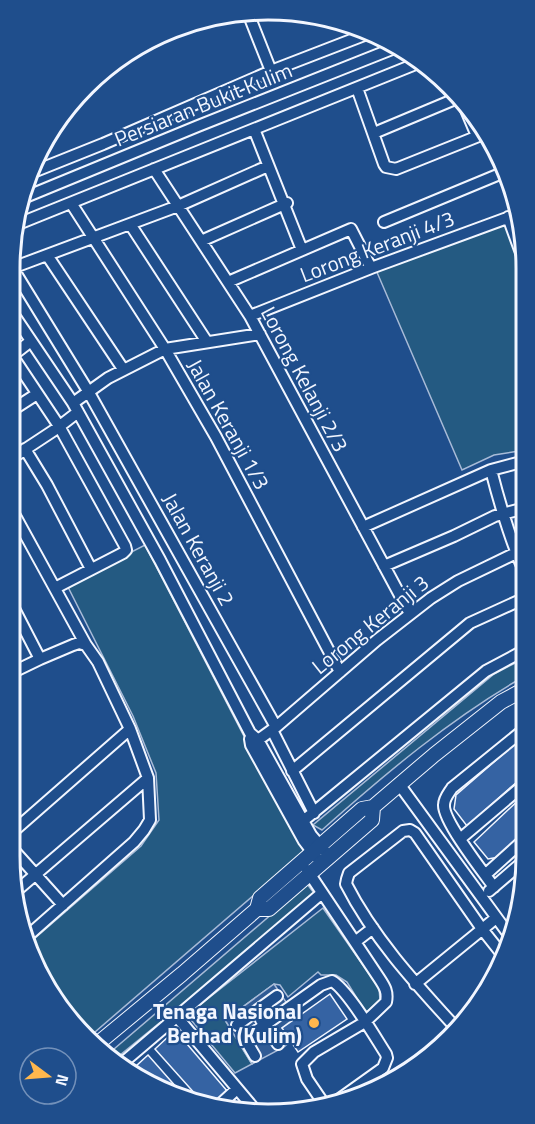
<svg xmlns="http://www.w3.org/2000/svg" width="535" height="1124" font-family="'Titillium Web',sans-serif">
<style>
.green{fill:#245a82;stroke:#a8bbd7;stroke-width:1.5}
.parking{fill:#305b95;stroke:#a8bbd7;stroke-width:1.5}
.building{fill:#3563a3;stroke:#f2f6ff;stroke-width:1.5}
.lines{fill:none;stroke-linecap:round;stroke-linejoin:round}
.minor-casing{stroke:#f2f6ff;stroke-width:14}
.major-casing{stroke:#f2f6ff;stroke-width:16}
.minor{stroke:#1f4e8c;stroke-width:10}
.major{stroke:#1f4e8c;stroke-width:14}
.poi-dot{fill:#ffb74d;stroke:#1f4e8c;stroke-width:2}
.labels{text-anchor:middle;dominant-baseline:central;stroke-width:4.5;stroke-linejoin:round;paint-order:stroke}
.street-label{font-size:21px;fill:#f2f6ff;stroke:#1f4e8c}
.poi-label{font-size:21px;font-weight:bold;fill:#f2f6ff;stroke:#1f4e8c;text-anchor:end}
.rim{fill:none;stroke:#f2f6ff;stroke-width:3}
</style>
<rect width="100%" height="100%" fill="#1f4e8c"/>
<path class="green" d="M505,221L524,277L525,450L494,455L462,470L376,270Z
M145,545L304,852L88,1038L63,1014L26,946L141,846L159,820L156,773L133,716L67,585Z
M525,658V676C451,718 385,774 322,830L313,825L494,674Z
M307,884L314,893L309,901L119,1056L117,1065L107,1055Z
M323,908L379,988L380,1000L366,1013L347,982L336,975H321L318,972L288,997L280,985L274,984L225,1020L252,1064L235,1073L187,1015Z"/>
<path class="parking" d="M274,984L296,1017L282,1028L291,1041L284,1047L252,1064L225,1020Z"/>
<path class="building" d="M526,734V774L467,826L454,809L456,795Z
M526,793V832L499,857L488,859L474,842Z
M330,994L347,1019L298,1052L282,1028Z
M170,1035L181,1037L228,1092L212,1108L205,1105L155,1049Z
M148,1055L185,1097L133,1075L135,1067Z
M234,1100L243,1111L222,1110Z"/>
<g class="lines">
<defs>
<path id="minor" d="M248,13L271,71
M166,30L172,28
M357,88L384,164L386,167L396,169L486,133
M461,98L477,136
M254,129L302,250
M374,133L460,97
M154,169L250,316L410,614
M28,174L103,144L271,71L372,32
M23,198L198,126L397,47
M71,203L165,349L216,437L340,672
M508,217L524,261
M384,222L507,171
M18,224L423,61
M130,224L207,342
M201,241L287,203
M47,255L123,369
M10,264L88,391L276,727
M12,268L178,206L268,166
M228,282L351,229L371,268
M9,308L73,403L160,560L250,733L258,740L311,835L329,856
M250,316L371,268L518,214
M9,351L59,426L125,546L126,550L123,553L55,588
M9,358L31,341
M73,403L108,378L165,349L260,334
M9,412L37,394
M25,449L47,485L91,569
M9,460L56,429L78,412
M491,470C500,505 510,540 525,573
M9,505L86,645
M363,527L491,470L525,461
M384,566L454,536L495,516L525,508
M9,599L40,659
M9,674L40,659L73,645L79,643L86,645L98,662L130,729L148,778L150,820L144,830L134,842L23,940
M272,730L314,813
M250,739L251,745L304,841L317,858
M251,745L276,727L377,640L431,598L458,581L516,553L525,551
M292,771L470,623L525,598
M399,784L510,936
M303,821L486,671L525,650
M9,835L130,729
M460,839L526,783
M9,845L63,905
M307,870L379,978C385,987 388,992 386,1002L365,1022L314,1052L302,1064L307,1079L324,1104L327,1105
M485,875L526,838
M494,887C483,872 443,821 444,805C444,798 449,793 452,788L526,728
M489,891L525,860
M15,892L148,778
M355,942L373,928
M415,984L496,918
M177,1017L256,1111
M261,1020L278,1044
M237,1025L277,996
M458,1030C417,985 374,939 346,884L347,879L349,873L403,831L410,830L415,833L482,929L505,958
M255,1056L245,1039L321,985L332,981C348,990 375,1037 386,1054L387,1058L383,1068L334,1103
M123,1070V1067L126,1060L322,893
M215,1109L237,1089"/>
<path id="major" d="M257,909L260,898L362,809L373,807L434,755L501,702L525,689
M257,909H269L372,820L373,807
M96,1045L182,974L257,909"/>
</defs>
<use href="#minor" class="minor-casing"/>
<use href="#major" class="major-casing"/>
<use href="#minor" class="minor"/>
<use href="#major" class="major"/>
</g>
<circle class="poi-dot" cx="314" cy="1023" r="6"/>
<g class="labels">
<g class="street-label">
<text transform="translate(203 104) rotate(-22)">Persiaran Bukit Kulim</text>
<text transform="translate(377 246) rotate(-21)">Lorong Keranji 4/3</text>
<text transform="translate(305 379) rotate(62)">Lorong Kelanji 2/3</text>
<text transform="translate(229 424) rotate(61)">Jalan Keranji 1/3</text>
<text transform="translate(199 549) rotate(61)">Jalan Keranji 2</text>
<text transform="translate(370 624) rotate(-39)">Lorong Keranji 3</text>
</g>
<g class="poi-label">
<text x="302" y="1011">Tenaga Nasional<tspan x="302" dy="24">Berhad (Kulim)</tspan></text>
</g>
</g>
<path d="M0 0H535V1124H0ZM268 20H268A248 248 0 0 1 516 268V856A248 248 0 0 1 268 1104H268A248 248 0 0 1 20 856V268A248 248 0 0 1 268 20Z" fill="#1f4e8c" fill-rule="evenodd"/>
<path class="rim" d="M268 20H268A248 248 0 0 1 516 268V856A248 248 0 0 1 268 1104H268A248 248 0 0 1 20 856V268A248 248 0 0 1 268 20Z"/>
<g transform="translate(48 1076) rotate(106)"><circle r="28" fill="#1f4e8c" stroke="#7391ba" stroke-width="1.5"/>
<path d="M0-4.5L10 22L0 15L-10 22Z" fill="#ffb74d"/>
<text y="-9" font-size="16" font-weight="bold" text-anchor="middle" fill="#f2f6ff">N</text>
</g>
</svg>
